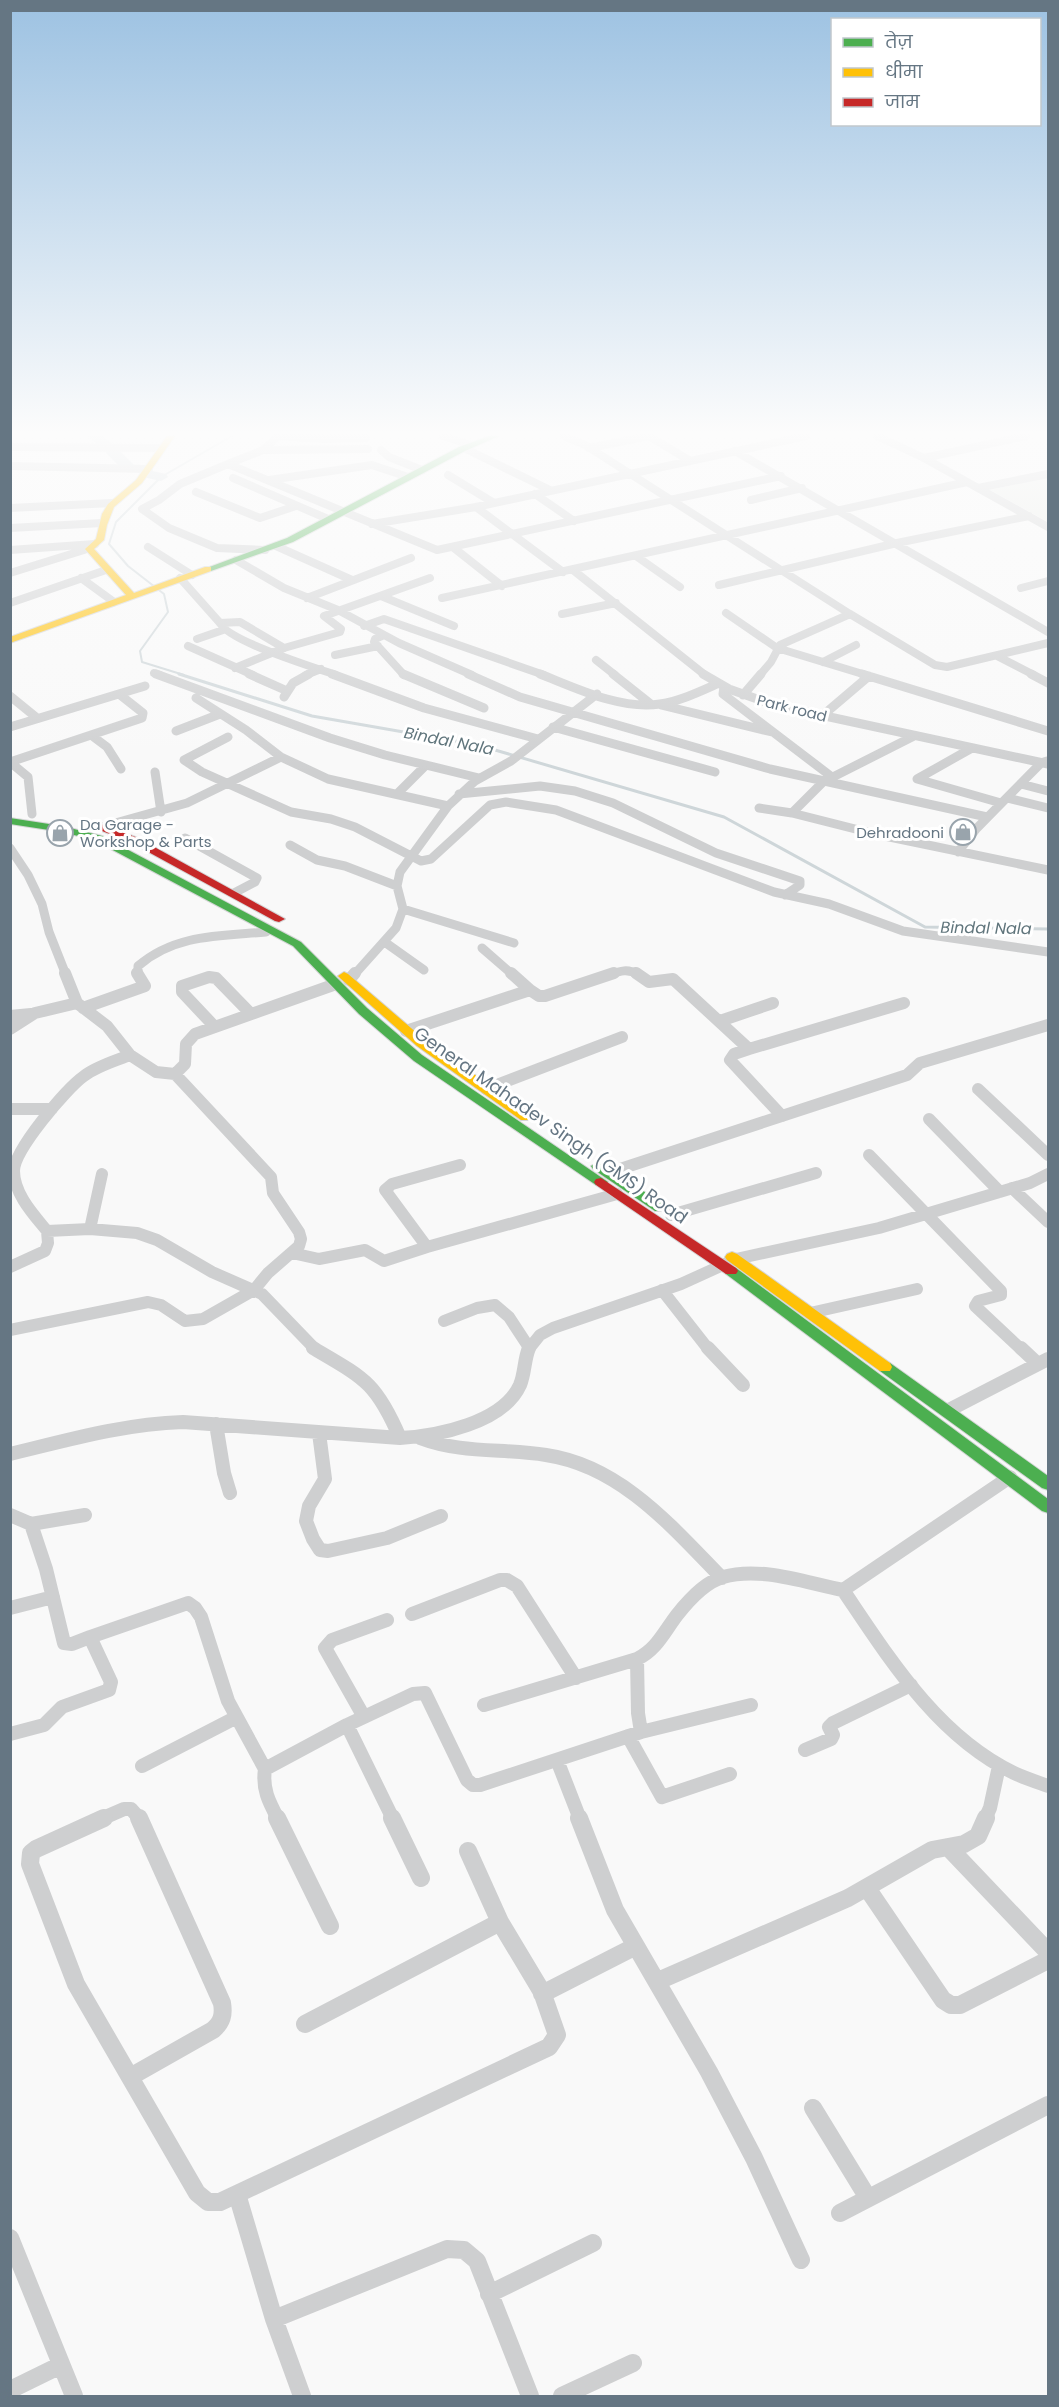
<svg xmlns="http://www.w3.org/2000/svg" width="1059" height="2407" font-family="Poppins,'Noto Sans Devanagari',sans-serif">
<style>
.green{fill:#e8ebe6}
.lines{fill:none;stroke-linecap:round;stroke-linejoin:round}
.stream-far1{stroke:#ced6d9;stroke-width:2}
.stream{stroke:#ced6d9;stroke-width:3}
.river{fill:#ced6d9;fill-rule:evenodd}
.fast-casing{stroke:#d5d6d7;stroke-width:2}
.slow-casing{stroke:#d5d6d7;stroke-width:2}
.jam-casing{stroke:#d5d6d7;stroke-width:2}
.street-far4{stroke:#cecfd0;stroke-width:8}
.street-far3{stroke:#cecfd0;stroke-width:9}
.street-far2{stroke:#cecfd0;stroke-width:12}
.street-far1{stroke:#cecfd0;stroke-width:14}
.street{stroke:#cecfd0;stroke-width:18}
.fast{fill:#4caf50;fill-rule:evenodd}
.slow{fill:#ffc107;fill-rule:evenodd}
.jam{fill:#c62828;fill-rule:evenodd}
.labels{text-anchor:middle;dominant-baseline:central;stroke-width:6;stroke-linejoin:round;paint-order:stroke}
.far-street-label{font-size:15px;fill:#657683;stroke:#fff}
.far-poi-label{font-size:15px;fill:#657683;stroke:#fff;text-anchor:start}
.far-water-label{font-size:16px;font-style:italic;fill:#60757c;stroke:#fff}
.street-label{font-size:18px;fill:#657683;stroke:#fff}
</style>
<rect width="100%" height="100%" fill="#f9f9f9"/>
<path class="green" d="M1048,477V522L990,490Z"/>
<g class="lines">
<path class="stream-far1" d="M184,675L142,662L140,651L168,612L164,594L128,566L109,544L116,522L161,477L232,436"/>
<path class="stream" d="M179,674L312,716L478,745L724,817L925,927L1048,929"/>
<path class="river" d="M88,436H103L111,443L109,446H99Z
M112,447L117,448L134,465L136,468L134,471H124L107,454L105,451Z
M148,470L166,474L168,477L161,481L143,477L141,474L143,471Z"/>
<defs>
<path id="fast" d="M489,436H499L465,451L293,542L211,571L204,569L287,538L459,447Z
M10,818L62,826L102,836L301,942L367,1008L422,1055L608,1182L606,1185H596L414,1061L359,1014L293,946L94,840L62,832L10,824Z
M598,1162L665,1205L667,1208L665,1211H655L593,1169L591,1166Z
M731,1266L736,1268L1048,1499V1513L1042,1511L726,1274L724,1271Z
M885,1362L890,1363L1048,1476V1490L1042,1488L880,1371L878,1367L880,1363Z"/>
<path id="slow" d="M167,436H175L142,483L114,507L107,525L104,540L94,549L134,593L205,567H211V571L10,643V637L126,595L85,549L96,539L102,514L108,504L136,480Z
M344,972L348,974L425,1040L531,1114L532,1117L531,1120H521L417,1046L340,978L338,976Z
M732,1252L737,1254L890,1363L892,1367L890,1371H880L727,1260L725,1257L727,1254Z"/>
<path id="jam" d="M101,824L138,838L285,919L279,922L275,921L130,842L97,829V825Z
M601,1178L736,1268L738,1271L736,1274H726L596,1185L594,1182L596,1179Z"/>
</defs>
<use href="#fast" class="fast-casing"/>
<use href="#slow" class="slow-casing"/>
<use href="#jam" class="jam-casing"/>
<path class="street-far4" d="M277,436L324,439L366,438
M278,436L263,450L228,464L437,550L781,476
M443,436L471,445
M564,436L585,445L850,614L935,665L947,667L1048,643
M649,436L690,461
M877,436L924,458L1048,527
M10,447L160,448
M464,448L550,490
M589,448L649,436
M263,450L368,449
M381,450L389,457L422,470
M735,451L1048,632
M924,458L1026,436
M228,464L180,484L159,500L142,509L169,528L217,548L265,550
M10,466L149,469
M448,475L494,503
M233,478L328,519
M269,480L372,465L408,477
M978,488L1048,474
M196,492L260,518L296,506
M535,494L574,521
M751,500L802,488
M476,507L563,572
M10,508L112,503
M372,524L476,507L806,436
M10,528L102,523
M276,546L352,580
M148,547L192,575
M454,548L502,586
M10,550L95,544
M636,556L680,587
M236,560L284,588L338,610L399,643L472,675
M573,570L705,675
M10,573L84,550
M81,578L114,602
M180,578L220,623C228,641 313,667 336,675
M719,585L897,543L1029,516
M1021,588L1048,581
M381,596L454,626
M307,598L411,558
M442,598L967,482
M10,603L106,570
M726,613L777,648L866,675
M562,614L616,603
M220,623L240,622L284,648
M364,626L384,619L544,675
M384,635L375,639L374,642L404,675
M197,639L223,630
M188,646L253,675
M335,655L378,646
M997,656L1034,675
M596,660L615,675
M823,662L856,645
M235,668L284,648L340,632L341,629L324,616L430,578
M154,673L160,675
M306,675L321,669
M760,675L771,662L780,645L850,614"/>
<path class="street-far3" d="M156,674L330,738L385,755L479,778
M249,674L285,690
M332,674L424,708L538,739
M403,674L484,708
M468,674L520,697L770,769L987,817
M540,674C576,688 620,710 660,704C680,701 699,692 717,684
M613,674L652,705
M703,674L729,689L774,705L1048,764
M862,674L1048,731
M1031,674L1048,683
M724,687L723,694L832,777
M743,695L761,674
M10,696L37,718
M284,697L293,683L309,674
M196,698L246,730L281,757L328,779L448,806
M661,705L772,732
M822,716L869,676
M10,727L145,686
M553,727L715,772
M176,731L220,714
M91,735L107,747L121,769
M228,737L184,760L202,772L291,812L331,819L355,827L421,861L431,859L490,805L506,802L556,810L774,892L829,904L903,931L1048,952
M972,748L917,779L1001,803
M10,762L142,718L143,713L119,694
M10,762L28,777L32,814
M155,772L161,812
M1021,784L1048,791
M398,793L426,765
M459,794L540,786L575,791L613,803L716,853L800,881V885L785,895
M1007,798L1048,808
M759,808L792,813L875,834L1048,870
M792,813L823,782L914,736
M101,827L187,803L281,757
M185,838L257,878L255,882L234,893
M290,845L317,860L345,866L397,886
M10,848L28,875L42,904L49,932L66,975
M958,852L977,828L1041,763L1047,761
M403,909L514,943
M386,943L424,970
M482,948L513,975
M138,975V966C175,934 220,936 266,932
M354,975L396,928L403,909L397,886L400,872L448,806L475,781L511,761L597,694
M610,975C620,971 628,968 638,975"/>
<path class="street-far2" d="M65,973L77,1003L107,1026L130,1055C115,1061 97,1066 84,1076C66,1089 14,1150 14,1171C14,1194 34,1215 47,1231L90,1229L137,1233L157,1240L212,1272L262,1294L316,1350
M511,973L530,990
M636,973L649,982L673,979L749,1049L734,1054L730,1060L782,1116
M349,980L355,973
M83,1008L145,986L137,973
M10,1016L31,1014
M720,1021L773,1003
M214,1026L182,992V986L209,977L216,978L251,1014
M10,1029L35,1013L77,1003
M406,1031L530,990L539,996H545L614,973
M749,1049L904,1003
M130,1055L156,1072L175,1074L185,1064L186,1044L195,1034L336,984
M486,1089L622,1037
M978,1089L1048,1155
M10,1109H52
M929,1119L1000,1192
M869,1155L1001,1291V1295L978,1301L975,1306L1022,1350
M460,1165L392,1184L385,1190L427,1247L617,1194
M608,1173L907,1075L920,1063L1048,1025
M1012,1188L1048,1222
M671,1215L816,1173
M90,1229L102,1174
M292,1253L319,1259L365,1250L384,1261L427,1247
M10,1267L45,1251L48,1243L47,1231
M662,1290L709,1350
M810,1313L917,1289
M444,1321L477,1308L495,1305L509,1317L528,1346
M10,1330L148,1302L161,1305L185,1321L203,1319L254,1290L268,1273L299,1246L301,1239L299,1232L273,1193L271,1177L175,1074
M528,1350L540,1335L553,1328L681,1284L736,1259L879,1228L1030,1183L1048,1174"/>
<path class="street-far1" d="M313,1348C364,1378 376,1382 400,1438
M708,1348L743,1385
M1021,1348L1038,1364
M947,1411L1048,1359
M216,1424L224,1473L230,1493
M319,1433L325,1479L309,1506L306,1521L313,1539L320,1550L328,1551L387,1538L441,1516
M420,1438C462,1454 503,1448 546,1455C621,1466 672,1527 722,1578
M10,1454C68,1440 123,1424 183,1422L400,1438C437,1436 503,1423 520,1385C525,1373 524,1360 529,1348
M10,1515L31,1524L46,1569L64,1643L72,1644L90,1637
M31,1524L85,1515
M843,1590C889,1658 937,1736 1014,1773C1025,1778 1037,1782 1048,1786
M10,1608L53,1597
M412,1614L500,1580H507L517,1586L576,1678
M484,1705L637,1659
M364,1717L325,1648L332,1640L387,1620
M347,1725L393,1819
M641,1732L638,1713L637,1659C657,1649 664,1632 677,1615C688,1601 705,1582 723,1577C761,1566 806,1583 843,1590L1010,1477
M10,1734L44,1725L62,1707L109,1690L111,1682L90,1637L188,1603L195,1608L201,1617L228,1701L265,1769
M628,1736L662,1797L730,1774
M805,1750L831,1739L833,1735L829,1727L833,1723L911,1685
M557,1760L580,1819
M142,1766L235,1718
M101,1819L124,1809H131L140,1819
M278,1819C269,1802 262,1789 265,1769L347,1725L413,1694L425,1693L467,1780L473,1785H480L641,1732L751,1705
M985,1819L990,1808L999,1766"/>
<path class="street" d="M104,1818L36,1849L31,1853L30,1864L76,1984L197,2193L208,2202H220L549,2047L557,2035L542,1992L500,1922L305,2024
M277,1818L330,1926
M392,1818L421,1878
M579,1818L615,1910L709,2072L754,2158L801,2260
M948,1847L1048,1952
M468,1851L500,1922
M867,1888L943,2000L951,2005H960L1044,1962L1048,1957
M658,1981L848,1898L932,1850L964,1844L978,1836L986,1818
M542,1994L636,1946
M130,2077L213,2030C222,2022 224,2015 222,2003L139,1818
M813,2108L868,2198
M237,2194L274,2319L302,2396
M840,2213L1048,2105
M10,2238L74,2396
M489,2294L593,2243
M274,2319L447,2249L464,2250L477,2261L530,2396
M10,2390L61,2365
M562,2396L633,2363"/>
<use href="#fast" class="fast"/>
<use href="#slow" class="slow"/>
<use href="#jam" class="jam"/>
</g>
<linearGradient id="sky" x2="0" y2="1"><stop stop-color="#9dc2e2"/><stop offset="0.56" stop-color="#fcfcfc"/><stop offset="1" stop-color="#fcfcfc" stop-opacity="0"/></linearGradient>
<rect width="1059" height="773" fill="url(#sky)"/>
<defs>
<symbol id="shop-ring" viewBox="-11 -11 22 22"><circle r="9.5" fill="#fff" stroke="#99a4ac" stroke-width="1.5"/><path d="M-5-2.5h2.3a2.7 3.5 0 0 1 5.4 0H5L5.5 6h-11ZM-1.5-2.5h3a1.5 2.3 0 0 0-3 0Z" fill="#99a4ac"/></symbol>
</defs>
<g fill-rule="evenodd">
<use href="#shop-ring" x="948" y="817" width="30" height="30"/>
<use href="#shop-ring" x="45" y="818" width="30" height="30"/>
</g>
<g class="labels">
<g class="far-street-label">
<text transform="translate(792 708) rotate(14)">Park road</text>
</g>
<g class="far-poi-label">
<text x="80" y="824">Da Garage -<tspan x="80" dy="17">Workshop &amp; Parts</tspan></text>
<text x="944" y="832" text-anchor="end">Dehradooni</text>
</g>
<g class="far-water-label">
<text transform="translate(449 741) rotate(11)">Bindal Nala</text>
<text transform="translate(986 928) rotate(1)">Bindal Nala</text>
</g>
<g class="street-label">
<text transform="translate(551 1125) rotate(35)">General Mahadev Singh (GMS) Road</text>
</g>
</g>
<rect width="1059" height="2407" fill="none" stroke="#657683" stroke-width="24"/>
<rect x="831" y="18" width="210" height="108" fill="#ffffff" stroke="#c1c8cd" stroke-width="1.5"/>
<rect x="843" y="38" width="30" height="9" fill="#4caf50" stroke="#c1c8cd" stroke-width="1.5"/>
<text x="885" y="48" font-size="18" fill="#657683">तेज़</text>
<rect x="843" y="68" width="30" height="9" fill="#ffc107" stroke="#c1c8cd" stroke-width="1.5"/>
<text x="885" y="78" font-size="18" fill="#657683">धीमा</text>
<rect x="843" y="98" width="30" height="9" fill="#c62828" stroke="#c1c8cd" stroke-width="1.5"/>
<text x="885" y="108" font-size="18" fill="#657683">जाम</text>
</svg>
